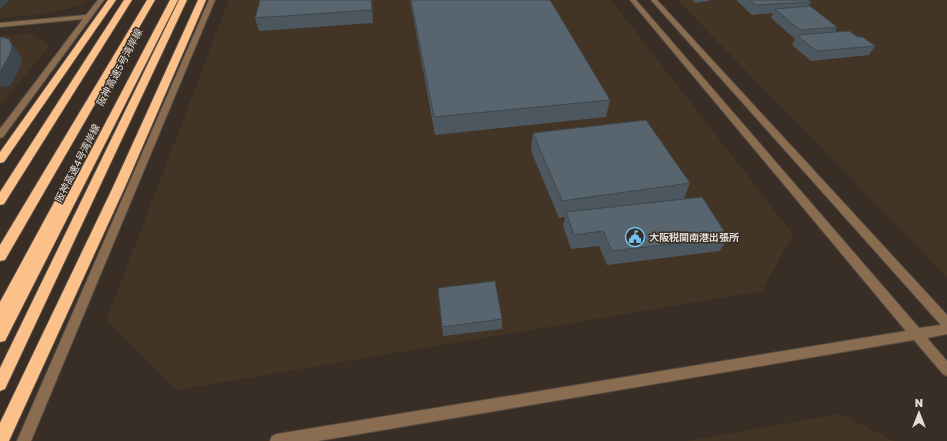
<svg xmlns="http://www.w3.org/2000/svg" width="947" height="441" font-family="'Golos Text','Noto Sans JP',sans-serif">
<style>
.built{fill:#433426}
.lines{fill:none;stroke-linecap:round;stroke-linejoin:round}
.minor-casing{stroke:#544a42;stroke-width:2}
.highway-casing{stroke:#544a42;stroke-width:2}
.minor{fill:#8a6c51;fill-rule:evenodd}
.highway{fill:#fcc18b;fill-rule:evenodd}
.wall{fill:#4c575f}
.shaded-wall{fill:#3e474d}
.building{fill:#58656e;stroke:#3e474d}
.labels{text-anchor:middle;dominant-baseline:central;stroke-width:3;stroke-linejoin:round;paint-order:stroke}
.street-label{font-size:10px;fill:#e4ded8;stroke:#382e25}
.poi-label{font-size:10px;font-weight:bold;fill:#e4ded8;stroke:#382e25;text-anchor:start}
</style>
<rect width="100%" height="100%" fill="#382e25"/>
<path class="built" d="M0,0H88L85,3L53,13L0,18Z
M229,0H611L793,234L762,291L176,390L106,321Z
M677,0H947V277Z
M30,33L50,45L0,106V36Z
M839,414L894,441H687Z"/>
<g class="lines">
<defs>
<path id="minor" d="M98,0H104L3,137L0,138V129L83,19L0,27V23L86,15Z
M209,0H215L31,441H17Z
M630,0H636L919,328L941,325L651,0H657L947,315V334L927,338L947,361V376L943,374L914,340L318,441H270L272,436L277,434L906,331Z"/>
<path id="highway" d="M108,0H116L4,162L0,163V152Z
M124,0H132L4,204L0,205V192Z
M147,0H155L5,260L0,261V245Z
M170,0H178L5,341L0,342V302L57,197L61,196L66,198Z
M179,0H187L5,389L0,391V368Z
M198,0H206L125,187L9,441H0V423L113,187Z"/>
</defs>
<use href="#minor" class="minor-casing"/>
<use href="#highway" class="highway-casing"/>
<use href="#minor" class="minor"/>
<use href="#highway" class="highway"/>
</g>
<path class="wall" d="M260,0H372L373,23L259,31L255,18Z
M410,0H550L610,100L606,117L435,135Z
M692,0H710L709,1L695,3Z
M737,0H808L811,2L808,7L837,27L835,32L858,37L875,46L869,55L811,61L792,45L795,39L771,18L773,13L752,15L737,1Z
M533,133L690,183L684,199L728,237L720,251L607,265L599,246L571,249L563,226L565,217L559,218L531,151Z
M439,298L502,319V329L443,336Z"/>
<path class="shaded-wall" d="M0,0H9L0,10Z
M371,0H372L373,23L372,10Z
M9,39L18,52L22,59L21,65L10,86L0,87V72Z"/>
<path class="building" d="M260,0H371L372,10L255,18Z
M411,0H550L610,100L434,117Z
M750,0H808L811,2L756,5Z
M810,6L837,27L800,30L775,9Z
M849,31L858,37H863L875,46L816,51L797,35Z
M0,37L9,39L12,45L11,52L0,72Z
M646,120L690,183L562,201L533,133Z
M702,197L728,237L612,251L603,231L574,235L566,212Z
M495,281L502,319L442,327L438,288Z"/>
<defs>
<symbol id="civic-ring" viewBox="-11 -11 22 22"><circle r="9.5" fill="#382e25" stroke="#6fc2f4" stroke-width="1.5"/><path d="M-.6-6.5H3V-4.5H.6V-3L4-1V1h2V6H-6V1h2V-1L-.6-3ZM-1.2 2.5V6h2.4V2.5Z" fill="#6fc2f4"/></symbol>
</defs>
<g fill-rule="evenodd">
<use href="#civic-ring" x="624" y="226" width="22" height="22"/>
</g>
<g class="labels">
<g class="street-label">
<text transform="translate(119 67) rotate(-62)">阪神高速5号湾岸線</text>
<text transform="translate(77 163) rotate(-63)">阪神高速4号湾岸線</text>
</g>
<g class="poi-label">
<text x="649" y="237">大阪税関南港出張所</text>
</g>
</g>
<g transform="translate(919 413)" stroke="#382e25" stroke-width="3" paint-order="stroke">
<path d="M0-3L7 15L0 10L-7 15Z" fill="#e4ded8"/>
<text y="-6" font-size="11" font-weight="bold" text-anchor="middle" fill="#e4ded8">N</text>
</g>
</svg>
